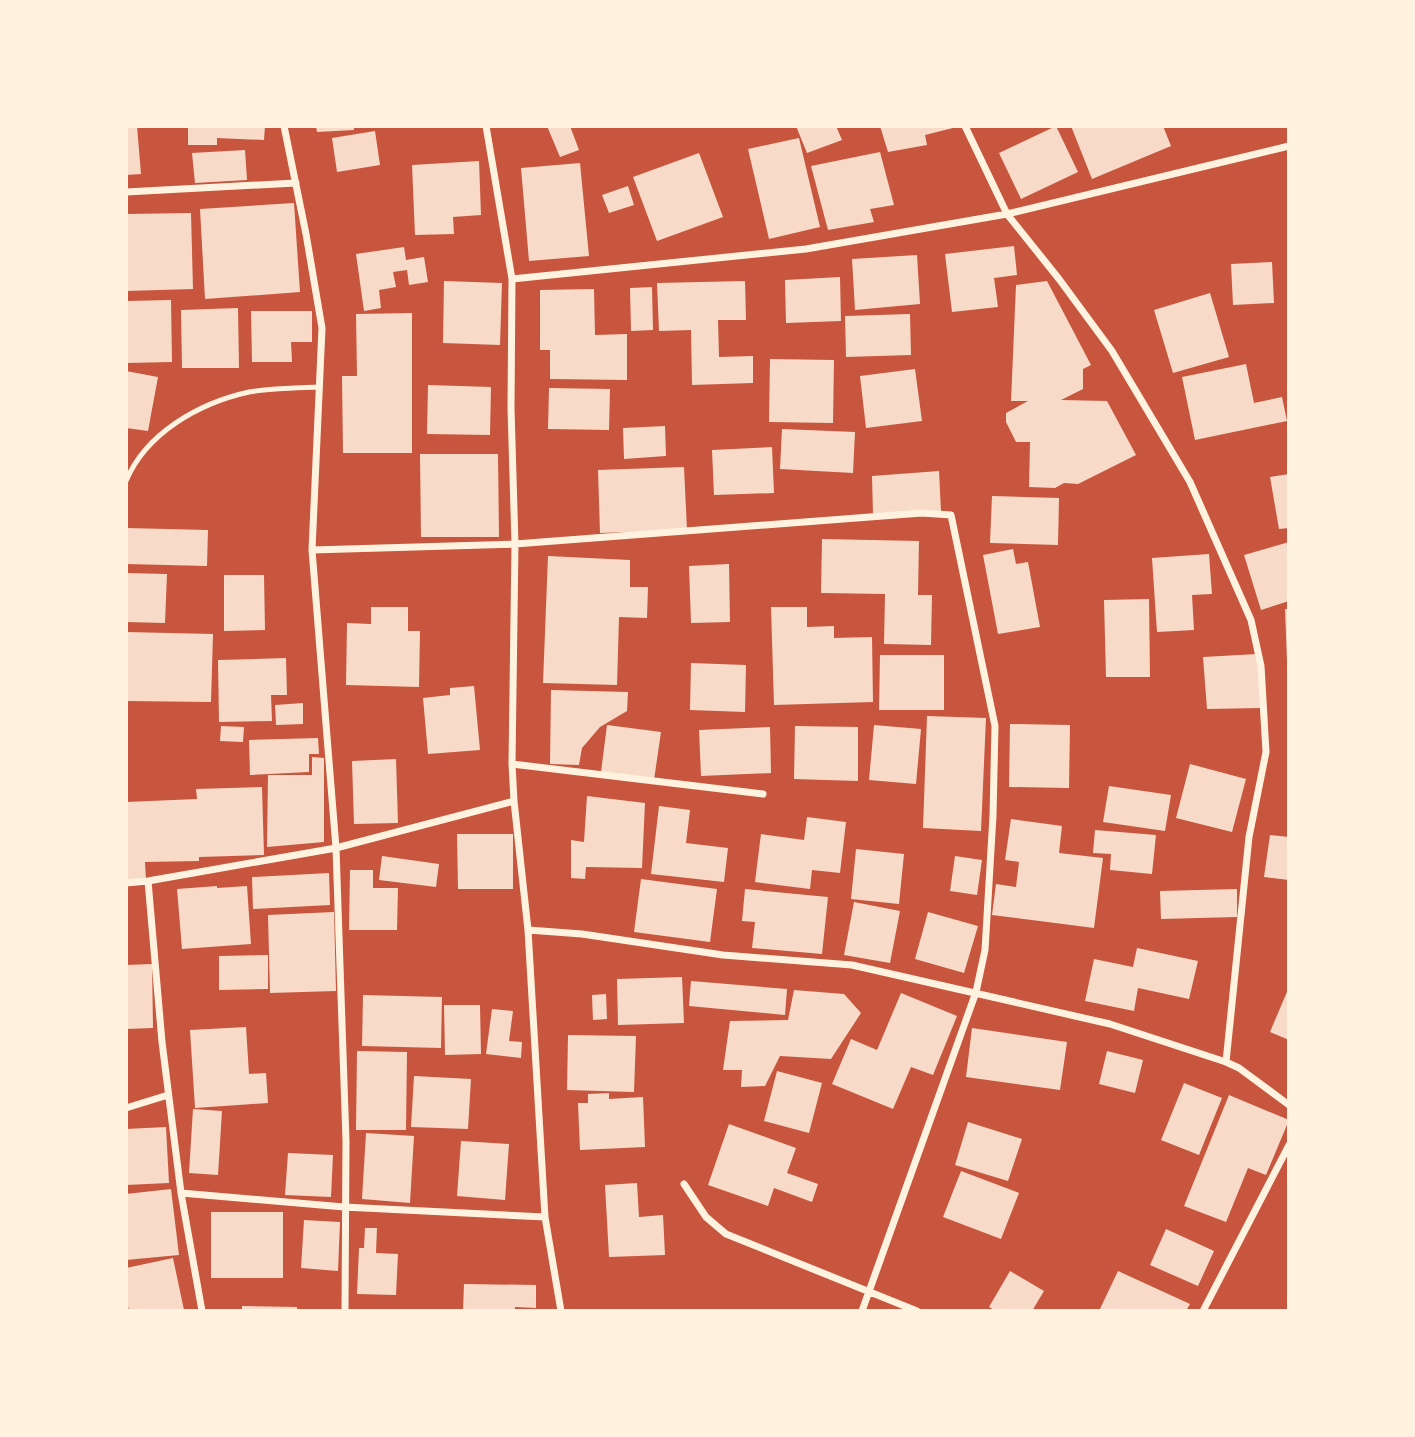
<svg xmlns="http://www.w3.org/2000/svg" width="1415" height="1437" font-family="Ubuntu,sans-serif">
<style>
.building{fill:#f7dbc8}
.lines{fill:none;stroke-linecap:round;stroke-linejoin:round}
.service{stroke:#fff3e0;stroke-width:5}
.minor{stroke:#fff3e0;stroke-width:7}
</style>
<rect width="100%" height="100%" fill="#c8553d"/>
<path class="building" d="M126,126H137L141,174L126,175Z
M188,126H265L264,140L217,138V145H188Z
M316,126H354V130L317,132Z
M547,126H570L579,150L560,157Z
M796,126H836L842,140L807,153Z
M880,126H957V127L925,135L927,145L888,152Z
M1056,126L1078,172L1021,199L999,153Z
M1071,126H1163L1171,146L1092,179Z
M375,131L380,165L337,172L332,138Z
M799,138L820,227L769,239L748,149Z
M245,150L247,180L195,183L192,153Z
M880,152L894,205L870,209L874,222L828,230L811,166Z
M699,153L723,217L657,241L633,177Z
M479,161L481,215L453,217L454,234L415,235L412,165Z
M580,163L589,256L529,261L521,168Z
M628,186L634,205L609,213L602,195Z
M294,203L300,292L205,299L200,209Z
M191,213L193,289L126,291V214Z
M1014,246L1017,275L994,278L998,307L952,312L945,254Z
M404,247L406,260L424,257L428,282L409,285L407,270L393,272L396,287L379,290L381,308L364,311L356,254Z
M917,255L920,304L855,310L852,259Z
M1272,262L1274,303L1233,305L1231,264Z
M840,277L841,321L786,323L785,280Z
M444,281L502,283L500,345L443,343Z
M745,281L746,320H718L719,357L753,356V383L692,385L691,330L659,331L657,283Z
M1047,281L1091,365L1083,369V389L1061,400L1107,401L1136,455L1078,484L1064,483L1055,488L1029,487L1030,442H1016L1006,422V413L1028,401H1011L1016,285Z
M652,287L653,330L631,331L630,288Z
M594,289L595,335L627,334V380L550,379V350H540V290Z
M1210,293L1229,357L1173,373L1154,310Z
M171,300L172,362L126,363V301Z
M238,308L239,368H182L181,310Z
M251,311H312V342H291L292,362H252Z
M412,313V453H343L342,376H357L356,314Z
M910,314L911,355L846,357L845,316Z
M770,359L834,360L833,423L769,422Z
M1246,364L1254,403L1282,397L1287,421L1195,440L1182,377Z
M915,369L922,421L866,428L860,376Z
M126,371L158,377L148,431L126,428Z
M428,385L491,387L490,435L427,434Z
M549,388L610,389L609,430L548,429Z
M665,426L666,456L624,459L623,428Z
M782,429L855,432L853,473L780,469Z
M772,447L774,493L714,495L712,450Z
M420,454H498L499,537H421Z
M684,467L687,530L600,533L598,470Z
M939,471L941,511L873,514L872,476Z
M1289,474V528L1279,529L1270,477Z
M992,496L1059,498L1058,545L990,543Z
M126,528L208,530L207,566L126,564Z
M822,539L919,541L918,595H932L931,645L884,644L885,594L821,593Z
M1289,542V601L1261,610L1244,555Z
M1013,549L1016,564L1028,562L1040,627L998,634L983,555Z
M1209,554L1212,594L1192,595L1194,630L1157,632L1152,558Z
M548,556L630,560V587H648L647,618L619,617L617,685L543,683Z
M729,564L730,622L691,623L689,566Z
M126,573L167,574L165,623L126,622Z
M224,575H264L265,630L224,631Z
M1149,599L1150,677H1106L1104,600Z
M371,607H408V631H420L419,687L346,685L347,623L371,624Z
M771,607H807V627L834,626V638L872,637L873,702L774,705Z
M1285,609H1289V661H1287Z
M126,632L213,634L211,702L126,701Z
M1257,654L1261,708L1207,709L1203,657Z
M880,655H944V710H879Z
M286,658L287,695H271L272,721L219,722L218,660Z
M691,663L746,665L745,712L690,710Z
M474,686L480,750L428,754L423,698L450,695V688Z
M551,690L628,692L627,711L600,727L582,748L579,765L550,764Z
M303,703V724L276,725L275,705Z
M927,716L986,718L981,831L923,828Z
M1010,724L1070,725L1069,788L1009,787Z
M607,725L661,732L654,780L601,772Z
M874,725L921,729L916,784L869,780Z
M221,726L244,727L243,742L220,741Z
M795,726L858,727V781L794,779Z
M770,727L771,773L701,776L699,730Z
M318,738L319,754H309V772L250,775L249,740Z
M312,757L324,758V842L267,847L268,775H312Z
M396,759L398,823L354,824L352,761Z
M1190,764L1246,779L1232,832L1176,818Z
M1109,786L1171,795L1165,831L1103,822Z
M262,787L264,855L199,857V861L145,862L146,880L126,881V802L197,799L196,789Z
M587,796L645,803L642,868L586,867L585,879L571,878V840L584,842Z
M659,806L690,810L686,843L728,848L724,882L651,874Z
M807,817L846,822L840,873L812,870L810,889L755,882L761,834L804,840Z
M1011,819L1062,826L1059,853L1103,858L1094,928L992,915L996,884L1016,887L1019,862L1005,860Z
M1095,830L1156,835L1152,874L1110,870L1111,854L1093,853Z
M457,834H513V889H458Z
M1270,835L1289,837V880L1264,877Z
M856,849L904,854L899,904L851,899Z
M382,856L439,864L436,887L379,880Z
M955,856L982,860L977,895L950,891Z
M350,870H373V888H398L397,930H349Z
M329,873L330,905L253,909L252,877Z
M641,879L717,889L710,942L634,932Z
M217,886V888L247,886L251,944L182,949L177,889Z
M745,889L828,897L822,954L752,948L755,922L742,921Z
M1237,889V917L1161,919L1160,891Z
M854,902L900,911L890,963L844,955Z
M334,912L336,991L270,993L268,915Z
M928,912L978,926L964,973L915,959Z
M1137,948L1198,961L1189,999L1138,988L1134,1011L1085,1001L1094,959L1133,967Z
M268,955V989L219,990V956Z
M152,964L153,1028L126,1029V965Z
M682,977L684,1023L618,1025L617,979Z
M691,981L787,989L785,1015L689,1006Z
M1289,987V1040L1270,1032Z
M794,990L844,994L861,1013L831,1059L780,1056L765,1086L741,1087L742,1070H723L730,1021L788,1020Z
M901,993L957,1016L933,1075L911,1067L893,1109L832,1084L851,1039L877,1050Z
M606,994L607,1019L593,1020L592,995Z
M363,995L442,997L441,1048L362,1046Z
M444,1005H480L481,1054L445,1055Z
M492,1009L513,1011L509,1041L522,1042L521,1058L486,1054Z
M246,1027L249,1074L266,1073L268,1103L195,1108L190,1030Z
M972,1028L1067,1042L1060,1090L966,1077Z
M568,1035L636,1036L634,1092L567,1090Z
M357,1051L407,1052L406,1130H356Z
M1107,1051L1143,1060L1135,1093L1099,1084Z
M777,1071L822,1083L809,1133L764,1121Z
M414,1076L471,1079L468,1129L411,1127Z
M1184,1083L1222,1098L1199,1155L1161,1140Z
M609,1093V1099L643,1097L645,1147L580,1150L578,1103H588V1094Z
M1229,1095L1289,1120L1266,1175L1248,1168L1226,1222L1184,1206Z
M193,1109L222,1111L218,1175L189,1173Z
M968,1122L1022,1139L1008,1181L955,1165Z
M729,1124L796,1148L787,1173L818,1184L812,1202L774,1188L768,1206L708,1185Z
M166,1127L169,1183L126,1185V1129Z
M366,1133L414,1136L410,1203L362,1199Z
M461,1141L509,1144L505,1200L457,1196Z
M288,1153L333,1155L331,1197L285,1195Z
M961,1171L1019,1193L1001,1239L943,1217Z
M637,1183L639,1217L663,1215L665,1255L609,1257L605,1185Z
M171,1189L179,1255L126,1260V1194Z
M211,1212H283V1278H211Z
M304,1220L340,1222L338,1271L301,1268Z
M365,1228H377L376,1253L398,1254L396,1295L357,1294L359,1248H364Z
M1166,1229L1214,1251L1198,1286L1150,1265Z
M173,1258L184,1310L129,1311L126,1297V1268Z
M1010,1271L1044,1291L1032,1311H996L989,1307Z
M1118,1271L1190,1304L1186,1311H1099Z
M464,1284L536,1285V1308L515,1307V1311H463Z
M242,1306L297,1307V1311H242Z"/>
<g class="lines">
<path class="service" d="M126,481C146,433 199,403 249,392C272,388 296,388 320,387"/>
<path class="minor" d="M284,126L306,234L322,328L312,550L336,848L346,1141L345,1311
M486,126L512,279L511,408L515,544L512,764L514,801L528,930L545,1217L561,1311
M965,126L1007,214L1059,279L1112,351L1190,482L1251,620L1261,666L1266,752L1249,837L1226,1062
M126,192L296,183
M512,279L806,249L1007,214L1289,146
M312,550L515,544L922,513L951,515L995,726L993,816L985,950L976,992L862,1311
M512,764L763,794
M148,881L162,1042L181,1193L202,1311
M126,883L148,881L336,848L514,801
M528,930L582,934L723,955L852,965L1110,1024L1226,1062L1239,1068L1289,1105
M126,1108L168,1095
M684,1184L706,1217L726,1234L917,1311
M181,1193L344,1207L545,1217
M1203,1311L1289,1145"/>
</g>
<rect width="1415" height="1437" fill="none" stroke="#fff3e0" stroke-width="256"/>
</svg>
